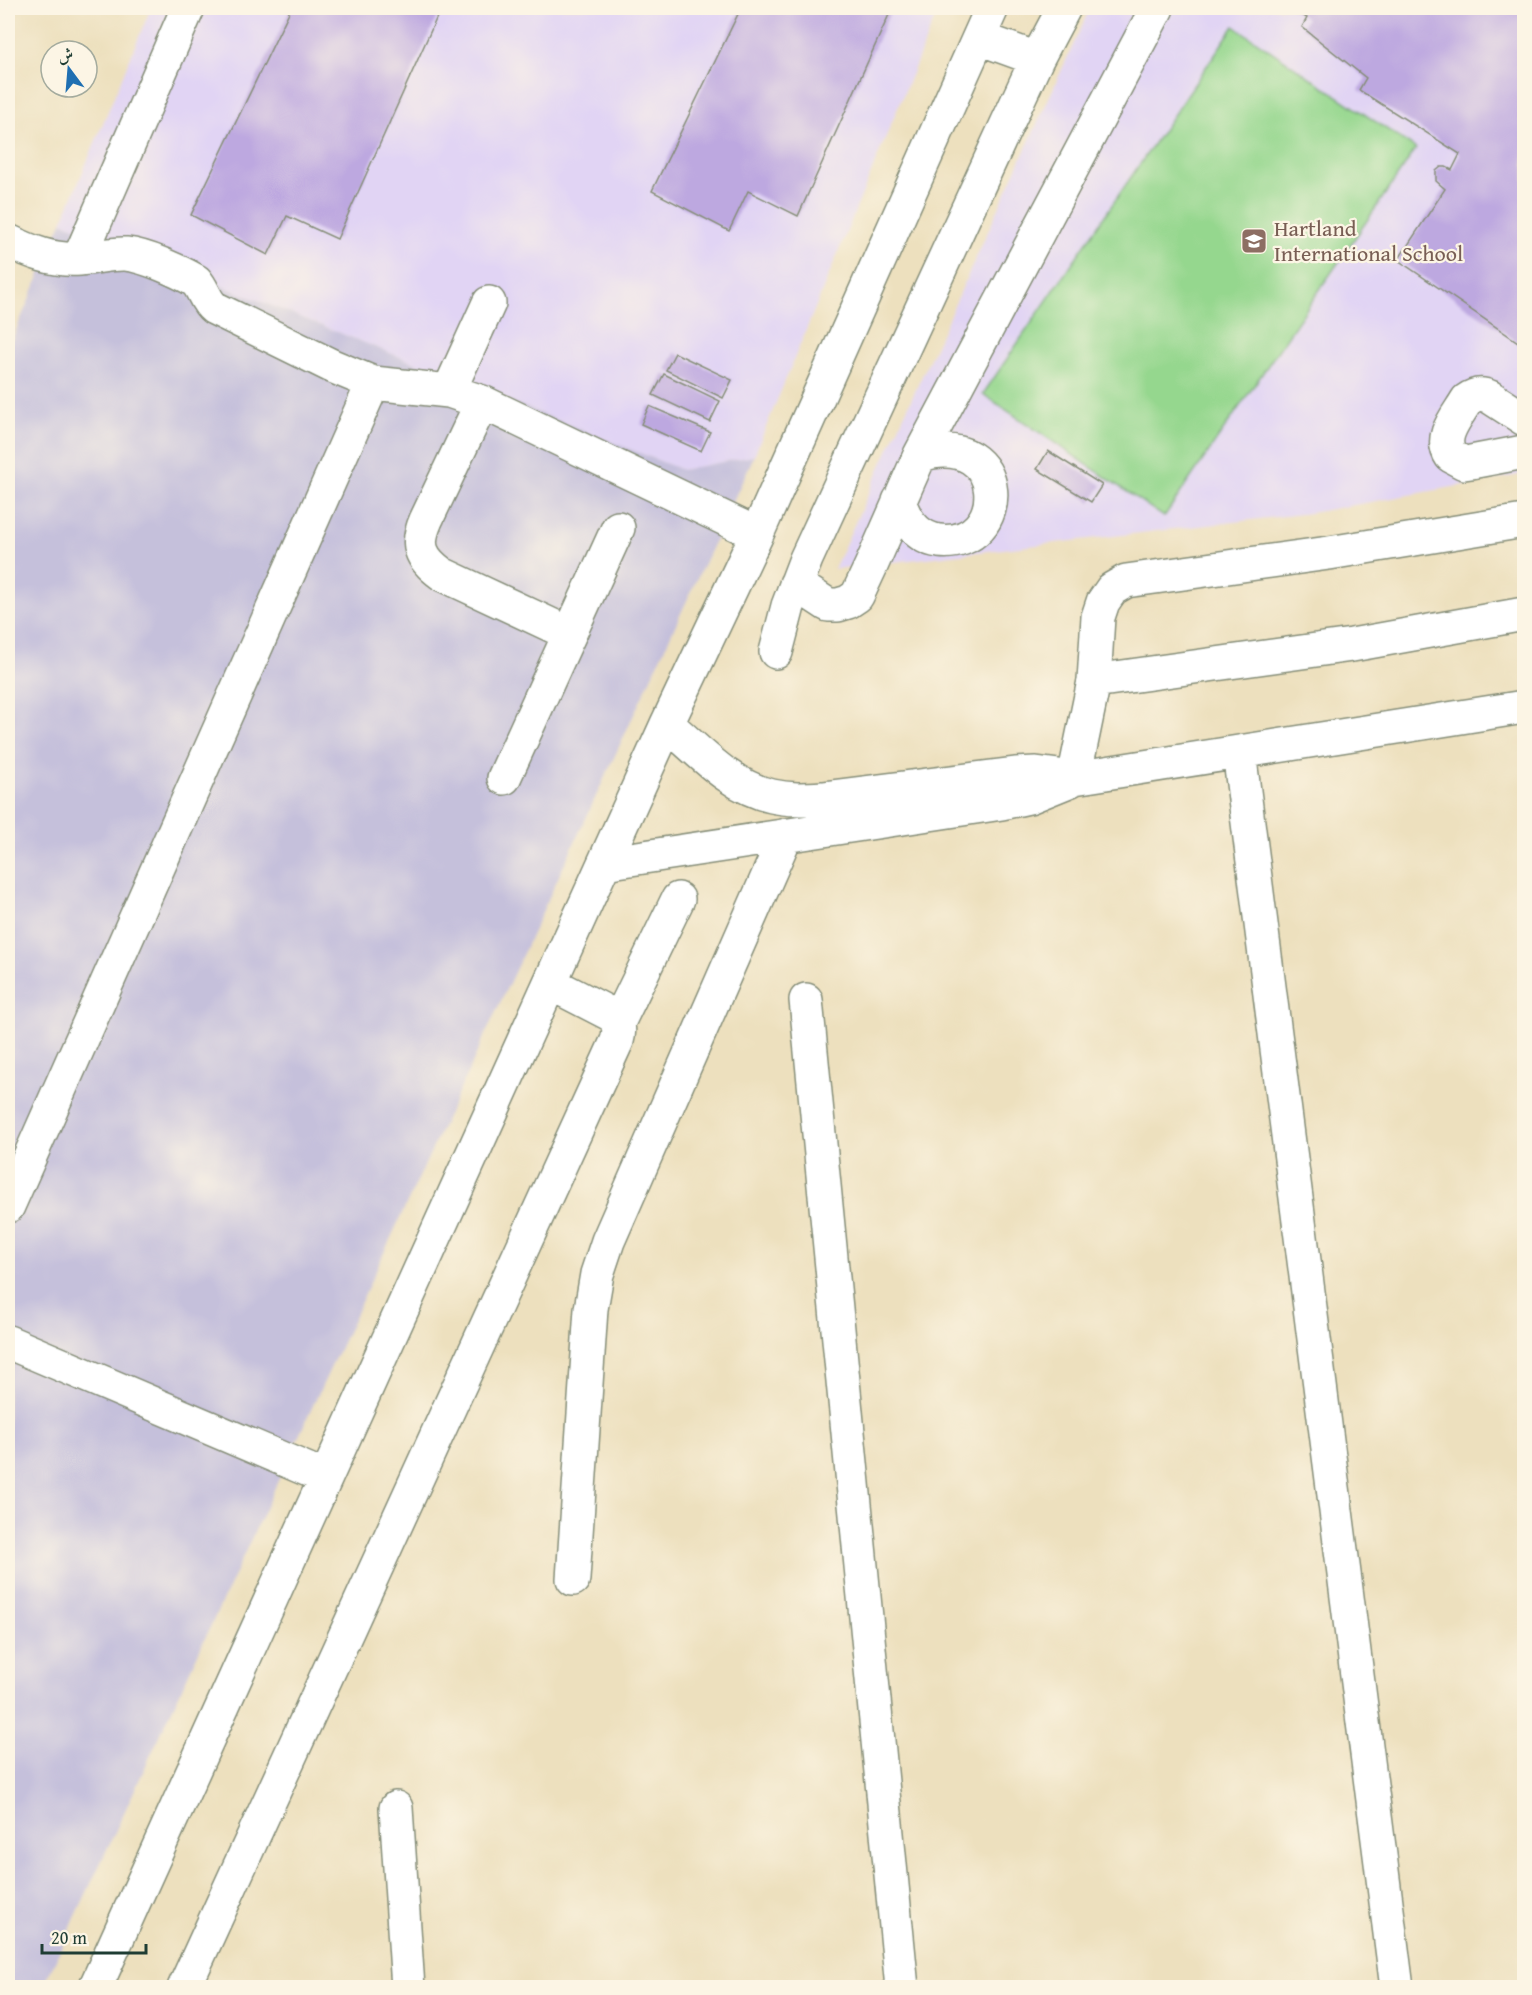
<svg xmlns="http://www.w3.org/2000/svg" width="1532" height="1995" font-family="'Gentium Book Plus',Amiri,serif">
<style>
.built{fill:#e1d4f4}
.industrial{fill:#c5c0db}
.green{fill:#95d78e;stroke:#5a8a61;stroke-width:1.5}
.building{fill:#bda8e0}
.lines{fill:none;stroke-linecap:round;stroke-linejoin:round}
.minor-casing{stroke:#868e79;stroke-width:36}
.minor{stroke:#fff;stroke-width:33}
.labels{text-anchor:middle;dominant-baseline:central;stroke-width:4.5;stroke-linejoin:round;paint-order:stroke}
.education-label{font-size:22px;fill:#785e54;stroke:#fcf5e5;text-anchor:start}
</style>
<rect width="100%" height="100%" fill="#fcf5e5"/>
<filter id="ink" filterUnits="userSpaceOnUse"><feTurbulence type="fractalNoise" baseFrequency=".0167" numOctaves="2"/><feDisplacementMap in="SourceGraphic" scale="12" xChannelSelector="R" yChannelSelector="G"/><feConvolveMatrix kernelMatrix="1 2 1 2 8 2 1 2 1" color-interpolation-filters="sRGB"/></filter>
<filter id="wash" filterUnits="userSpaceOnUse"><feTurbulence type="fractalNoise" baseFrequency=".008" numOctaves="4" result="noise"/><feDisplacementMap in="SourceGraphic" scale="24" xChannelSelector="R" yChannelSelector="G"/><feGaussianBlur stdDeviation="1.35" result="paint"/><feColorMatrix in="noise" values="0 0 0 0 0 0 0 0 0 0 0 0 0 0 0 0 0 1.4 0 .05"/><feComposite in="paint" operator="in"/></filter>
<g filter="url(#wash)">
<rect width="100%" height="100%" fill="#ede0be"/>
<path class="built" d="M151,8H939L754,456L682,470L62,222Z
M1090,8H1524V474L1310,513L834,569Z"/>
<path class="industrial" d="M62,222L682,470L754,456L43,1987L8,1988V349Z"/>
<path class="green" d="M1234,26L1416,149L1164,517L983,394Z"/>
<g id="blocks">
<path class="building" d="M291,8H441L337,239L287,216L268,255L191,215Z
M741,8H892L798,216L748,191L729,231L652,191Z
M1291,8H1524V190L1522,194L1524,195V346L1398,260L1445,189L1436,181V171L1441,167H1446L1452,170L1460,154L1359,90L1366,78L1302,27L1307,18Z
M675,353L732,380L723,398L666,370Z
M664,374L720,401L710,422L653,395Z
M649,406L710,432L701,451L641,424Z
M1048,451L1102,485L1091,502L1037,469Z"/>
</g>
</g>
<g filter="url(#ink)">
<use href="#blocks" fill-opacity="0" stroke="#868e79" stroke-width="1.5"/>
<g class="lines">
<defs>
<path id="minor" d="M979,38L1037,59
M8,241C31,252 53,261 80,259C95,258 111,253 126,254C146,256 179,271 196,281C204,290 205,301 214,308L332,366L373,383L449,391L482,402L757,534
M79,259L188,8
M449,391L489,303
M482,402L426,520C415,545 420,558 442,574L568,633
M1524,419L1490,397C1481,393 1475,394 1467,400C1457,417 1438,437 1451,456L1464,463L1471,462L1524,452
M899,501C905,520 917,538 939,541C1011,549 1011,428 920,455
M796,584L828,605H838L848,602L857,596L871,566L920,455L1157,8
M776,652L788,606L806,559L1037,59L1064,8
M1094,681L1352,645L1524,614
M667,724C698,750 730,787 772,796C789,800 806,799 823,798L1015,774L1036,773L1074,778L1524,707
M1239,752L1397,1988
M504,778L618,528
M1074,778L1094,681L1098,617L1103,602L1112,589L1126,581L1329,553L1524,521
M604,863L1002,803L1029,797L1071,780
M806,1000L902,1988
M618,1023L678,899
M8,1206L373,383
M8,1342L325,1477
M573,1579L591,1309L597,1274L608,1241L786,835
M396,1808L408,1988
M95,1988L667,724L757,534L992,8
M184,1988L617,1041C620,1031 619,1025 614,1016L550,983"/>
</defs>
<use href="#minor" class="minor-casing"/>
<use href="#minor" class="minor"/>
</g>
</g>
<defs>
<symbol id="school-square" viewBox="-11 -11 22 22"><rect x="-9" y="-9" width="18" height="18" rx="4" fill="#8d6e63" stroke="#fcf5e5"/><path d="M0-5L7-2L0 1L-7-2ZM-4 1L0 2.5L4 1V4Q0 6-4 4Z" fill="#fff"/></symbol>
</defs>
<g fill-rule="evenodd">
<use href="#school-square" x="1239" y="226" width="30" height="30"/>
</g>
<g class="labels">
<g class="education-label">
<text x="1274" y="228">Hartland<tspan x="1274" dy="25">International School</tspan></text>
</g>
</g>
<rect width="1532" height="1995" fill="none" stroke="#fcf5e5" stroke-width="30"/>
<g transform="translate(69 69) rotate(344)"><circle r="28" fill="#fcf5e5" stroke="#a4ab9e" stroke-width="1.5"/>
<path d="M0-4.5L10 22L0 15L-10 22Z" fill="#1f6fb2"/>
<text y="-9" font-size="16" font-weight="bold" text-anchor="middle" fill="#1f3d34">ش</text>
</g>
<path d="M42 1944v9h104v-9" fill="none" stroke="#1f3d34" stroke-width="3"/>
<text x="51" y="1944" font-size="18" fill="#1f3d34" stroke="#fcf5e5" stroke-width="4.5" paint-order="stroke">20 m</text>
</svg>
